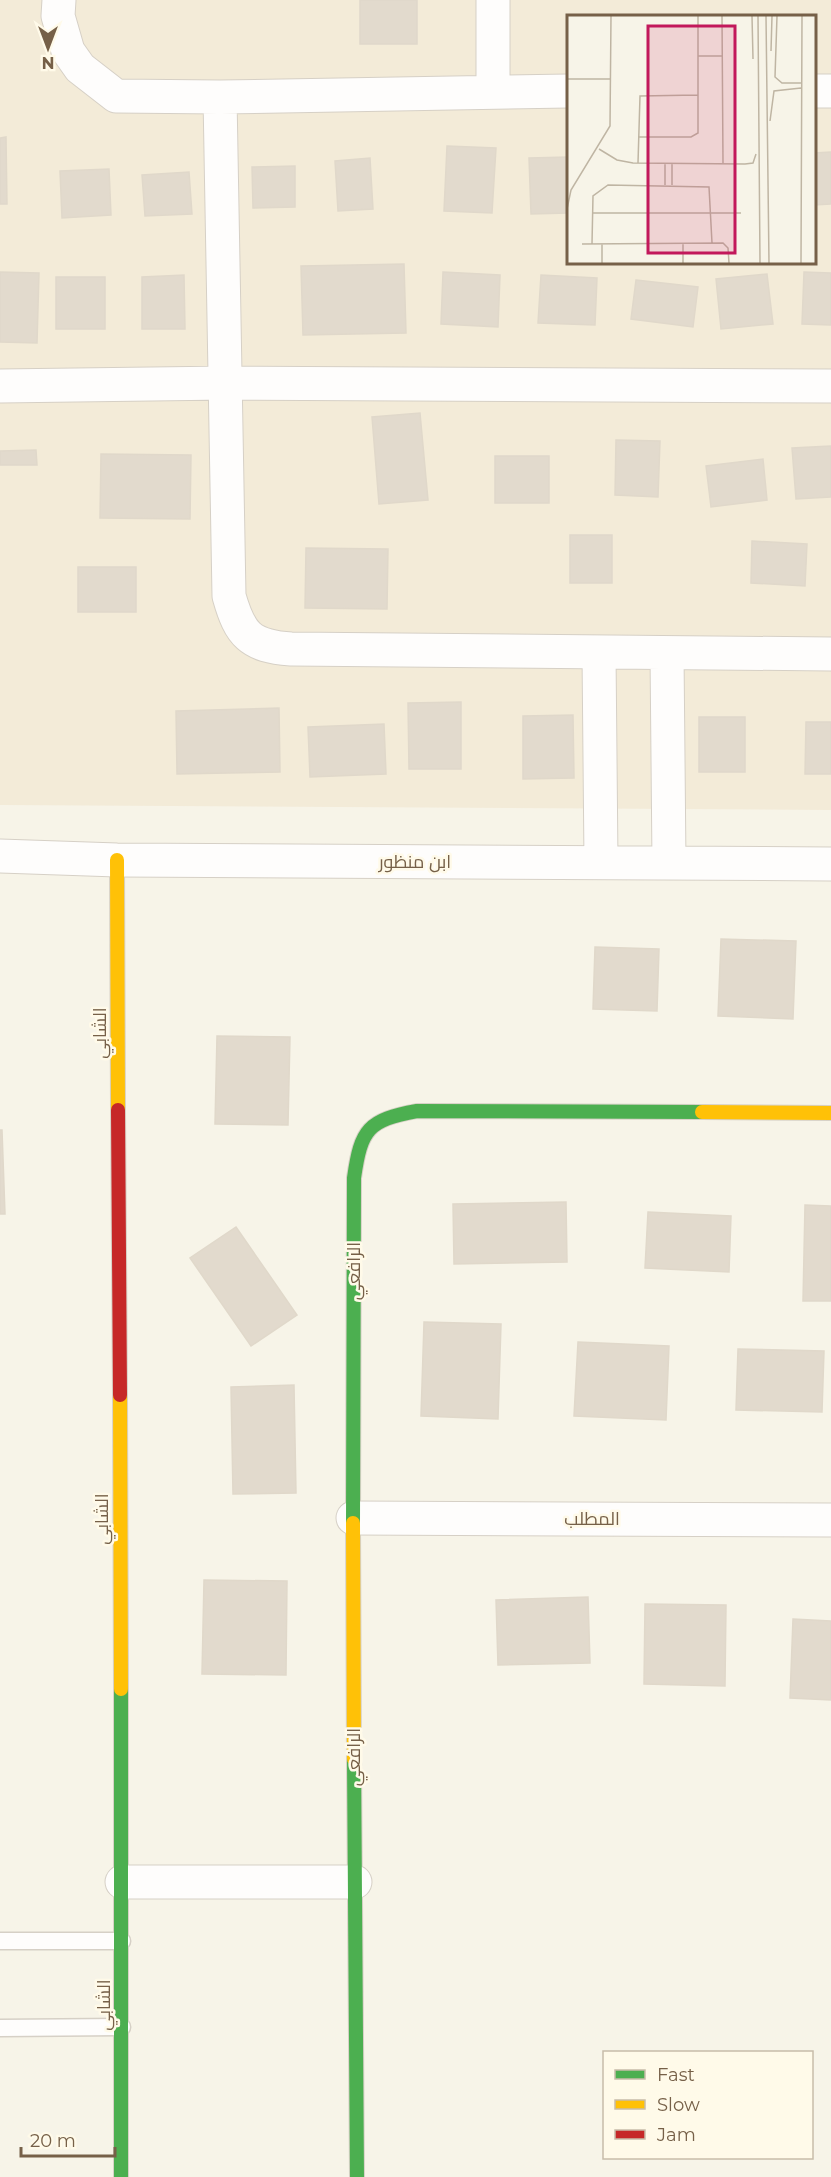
<svg xmlns="http://www.w3.org/2000/svg" width="831" height="2177" font-family="Montserrat,Cairo,sans-serif">
<style>
.residential{fill:#f3ebd8;fill-rule:evenodd}
.building{fill:#e2dacd;stroke:#e0d8ca;stroke-width:1.5}
.lines{fill:none;stroke-linecap:round;stroke-linejoin:round}
.lane-casing{stroke:#d6d0c6;stroke-width:19}
.street-casing{stroke:#d6d0c6;stroke-width:35}
.fast-casing{stroke:#d7d1c6;stroke-width:16}
.slow-casing{stroke:#d7d1c6;stroke-width:16}
.jam-casing{stroke:#d7d1c6;stroke-width:16}
.lane{stroke:#fefdfc;stroke-width:16}
.street{stroke:#fefdfc;stroke-width:33}
.fast{stroke:#4caf50;stroke-width:14}
.slow{stroke:#ffc107;stroke-width:14}
.jam{stroke:#c62828;stroke-width:14}
.labels{text-anchor:middle;dominant-baseline:central;stroke-width:5;stroke-linejoin:round;paint-order:stroke}
.street-label{font-size:18px;fill:#766048;stroke:#fffae9}
.inset-road{fill:none;stroke:#bfb5a3;stroke-width:1.5}
.view{fill:#c2185b;fill-opacity:0.15;stroke:#c2185b;stroke-width:3}
.inset-edge{fill:none;stroke:#766048;stroke-width:3}
</style>
<rect width="100%" height="100%" fill="#f7f4e8"/>
<path class="residential" d="M0,0H831V810L0,805ZM568,16H814V262H568Z"/>
<path class="building" d="M360,0H417V44H360Z
M6,137L7,204H0V138Z
M447,146L496,148L492,213L444,211Z
M831,152V204L814,205V153Z
M568,157V213L531,214L529,158Z
M370,158L373,209L338,211L335,161Z
M295,166V207L253,208L252,167Z
M109,169L111,215L62,218L60,171Z
M189,172L192,214L145,216L142,175Z
M404,264L406,333L303,335L301,266Z
M0,272L39,273L37,343L0,342Z
M443,272L500,275L498,327L441,324Z
M804,272L831,273V325L802,324Z
M767,274L773,324L721,329L716,279Z
M184,275L185,329H142V277Z
M541,275L597,278L595,325L538,323Z
M56,277H105V329H56Z
M636,280L698,287L693,327L631,319Z
M420,413L428,500L379,504L372,417Z
M616,440L660,441L658,497L615,495Z
M831,446V497L796,499L792,448Z
M36,450L37,465H0V451Z
M101,454L191,455L190,519L100,518Z
M495,456H549V503H495Z
M763,459L767,500L711,507L706,466Z
M570,535H612V583H570Z
M752,541L807,544L805,586L751,583Z
M306,548L388,549L387,609L305,608Z
M78,567H136V612H78Z
M461,702V769H409L408,703Z
M279,708L280,772L177,774L176,711Z
M573,715L574,778L523,779V716Z
M699,717H745V772H699Z
M806,722H831V774H805Z
M384,724L386,774L310,777L308,727Z
M721,939L796,941L793,1019L718,1016Z
M595,947L659,949L657,1011L593,1009Z
M217,1036L290,1037L288,1125L215,1124Z
M0,1130H2L5,1214H0Z
M566,1202L567,1262L454,1264L453,1204Z
M805,1205L831,1206V1301H803Z
M648,1212L731,1216L729,1272L645,1268Z
M236,1227L297,1315L251,1346L190,1258Z
M424,1322L501,1324L498,1419L421,1416Z
M578,1342L669,1346L666,1420L574,1416Z
M738,1349L824,1351L822,1412L736,1410Z
M294,1385L296,1493L233,1494L231,1387Z
M204,1580L287,1581L286,1675L202,1674Z
M588,1597L590,1663L498,1665L496,1600Z
M645,1604L726,1605L725,1686L644,1684Z
M793,1619L831,1621V1700L790,1698Z"/>
<g class="lines">
<defs>
<path id="lane" d="M0,1941H122
M0,2028L122,2027"/>
<path id="street" d="M59,0L58,16L68,51L80,68L116,96L220,97L568,91
M493,0V91
M814,91H831
M220,97L229,596C240,635 250,646 291,649L831,654
M0,386L227,383L831,386
M599,653L601,862
M667,653L669,863
M0,856L117,860L831,864
M353,1518L831,1520
M122,1882H355"/>
<path id="fast" d="M353,1523L354,1178C361,1129 368,1120 417,1111L702,1112
M354,1759L357,2177
M121,2177V1689"/>
<path id="slow" d="M117,860L118,1110
M702,1112L831,1113
M120,1395L121,1689
M353,1523L354,1759"/>
<path id="jam" d="M118,1110L120,1395"/>
</defs>
<use href="#lane" class="lane-casing"/>
<use href="#street" class="street-casing"/>
<use href="#fast" class="fast-casing"/>
<use href="#slow" class="slow-casing"/>
<use href="#jam" class="jam-casing"/>
<use href="#lane" class="lane"/>
<use href="#street" class="street"/>
<use href="#fast" class="fast"/>
<use href="#slow" class="slow"/>
<use href="#jam" class="jam"/>
</g>
<g class="labels">
<g class="street-label">
<text x="415" y="862">ابن منظور</text>
<text transform="translate(100 1033) rotate(-90)">الشابي</text>
<text transform="translate(354 1271) rotate(-90)">الرافعي</text>
<text transform="translate(102 1519) rotate(-90)">الشابي</text>
<text x="592" y="1519">المطلب</text>
<text transform="translate(354 1757) rotate(-90)">الرافعي</text>
<text transform="translate(104 2005) rotate(-90)">الشابي</text>
</g>
</g>
<g transform="translate(567 15)">
<rect width="249" height="249" fill="#f7f4e8"/>
<path class="inset-road" d="M155,1L156,148M185,1L186,44M191,1L193,248M199,1L202,248M210,1L208,62L215,68H234M204,36L205,1M131,41H155M0,64H44M0,93V134M203,106L207,76L234,73M71,122H124L131,118V1M32,134L50,145L66,148L178,149L186,148L189,139M71,148L73,81L131,80M98,148V170M105,148V170M0,194L4,175L43,111L44,1M25,198H174M15,229L156,228L161,233L162,248M25,229L26,181L41,170L142,172L145,228M35,229V248M116,229V248M234,248L235,1"/>
<path class="view" d="M81,11H168V238H81Z"/>
<rect width="249" height="249" class="inset-edge"/>
</g>
<rect x="603" y="2051" width="210" height="108" fill="#fffae9" stroke="#c8bca9" stroke-width="1.5"/>
<rect x="615" y="2070" width="30" height="9" fill="#4caf50" stroke="#c8bca9" stroke-width="1.5"/>
<text x="657" y="2081" font-size="18" fill="#766048">Fast</text>
<rect x="615" y="2100" width="30" height="9" fill="#ffc107" stroke="#c8bca9" stroke-width="1.5"/>
<text x="657" y="2111" font-size="18" fill="#766048">Slow</text>
<rect x="615" y="2130" width="30" height="9" fill="#c62828" stroke="#c8bca9" stroke-width="1.5"/>
<text x="657" y="2141" font-size="18" fill="#766048">Jam</text>
<g transform="translate(48 48) rotate(180)" stroke="#fffae9" stroke-width="4.5" paint-order="stroke">
<path d="M0-4.5L10 22L0 15L-10 22Z" fill="#766048"/>
<text y="-9" font-size="16" font-weight="bold" text-anchor="middle" fill="#766048">N</text>
</g>
<path d="M21 2147v9h94v-9" fill="none" stroke="#766048" stroke-width="3"/>
<text x="30" y="2147" font-size="18" fill="#766048" stroke="#fffae9" stroke-width="4.5" paint-order="stroke">20 m</text>
</svg>
